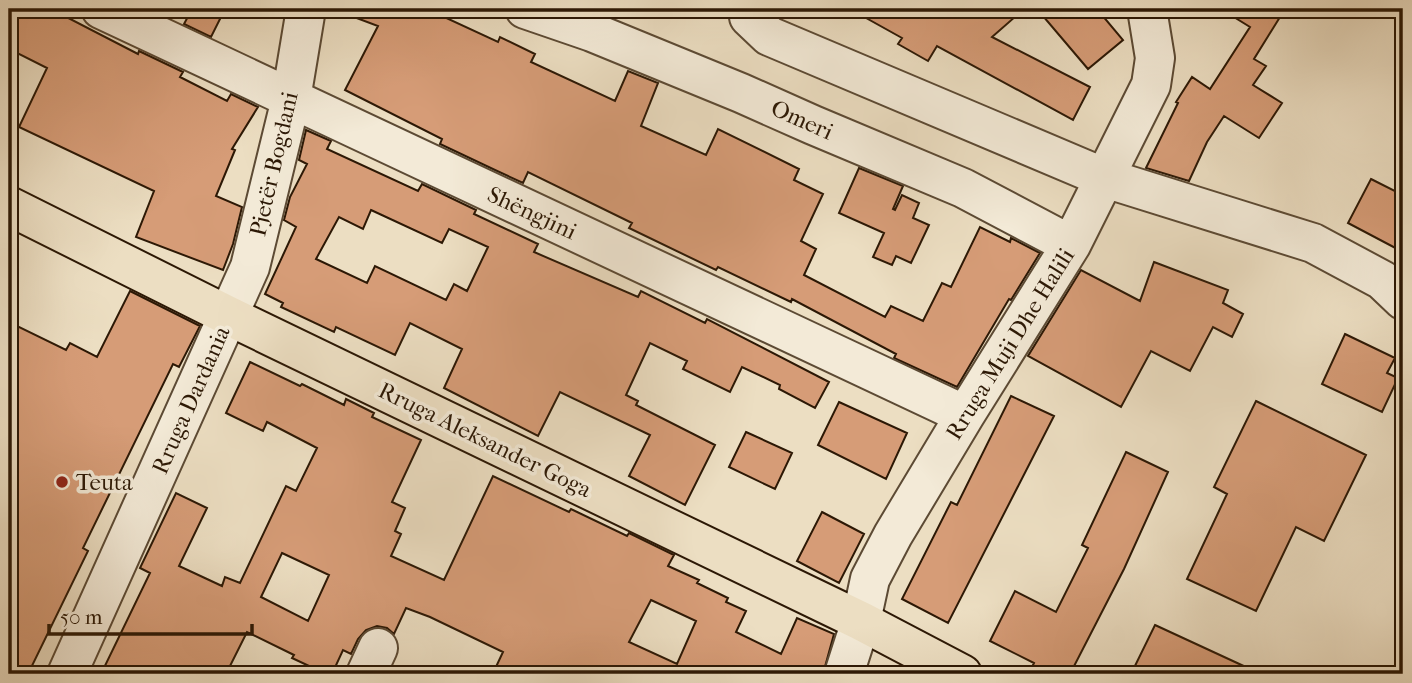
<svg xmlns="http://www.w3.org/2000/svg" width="1412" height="683" font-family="'IM FELL French Canon',serif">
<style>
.building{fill:#d69c77;stroke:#2c1805;stroke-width:2;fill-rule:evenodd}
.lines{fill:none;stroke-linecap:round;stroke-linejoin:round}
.minor-casing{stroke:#5c4a34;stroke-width:42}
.major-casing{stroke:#2c1805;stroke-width:42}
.minor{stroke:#f3ead7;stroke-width:38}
.major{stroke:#ecdec2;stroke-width:38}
.poi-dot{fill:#8f2418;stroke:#f3ead7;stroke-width:2.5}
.labels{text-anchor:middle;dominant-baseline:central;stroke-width:7;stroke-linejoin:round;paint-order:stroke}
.street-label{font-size:23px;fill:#2c1805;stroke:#f3ead7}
.poi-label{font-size:23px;fill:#2c1805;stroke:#f3ead7;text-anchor:start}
</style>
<rect width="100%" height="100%" fill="#ecdec2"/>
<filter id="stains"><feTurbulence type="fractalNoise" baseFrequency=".00286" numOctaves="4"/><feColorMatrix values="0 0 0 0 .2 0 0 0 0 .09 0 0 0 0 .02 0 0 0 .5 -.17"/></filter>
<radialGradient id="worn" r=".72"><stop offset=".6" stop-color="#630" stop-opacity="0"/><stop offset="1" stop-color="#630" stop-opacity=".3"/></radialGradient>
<path class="building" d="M9,9H51L138,54L139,51L183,72L180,77L227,101L231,94L258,107L232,149L235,150L216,196L242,207L233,244L223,270L136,237L154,191L19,127L47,68L9,49Z
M192,9H225L211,37L184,24Z
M338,9H427L498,42L500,37L535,54L531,62L615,101L628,71L658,83L641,126L706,155L718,129L799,169L794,180L823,194L801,241L816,249L804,275L885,317L891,306L923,321L942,283L951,287L980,227L1010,242L1011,238L1040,253L1011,300L1009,299L957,387L894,358L896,354L792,299L791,302L718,267L716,270L629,228L632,223L528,172L523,183L495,170L440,144L442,139L345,90L378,26L338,11Z
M850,9H1024L992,37L1090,87L1073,120L937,46L928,61L898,44L902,38Z
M1037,9H1097L1123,40L1088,69Z
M1221,9H1285L1254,59L1266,66L1253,85L1282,103L1259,138L1224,116L1207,142L1189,181L1146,168L1178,103L1176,102L1192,77L1210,89L1250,27Z
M306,130L331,141L327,149L418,191L422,184L476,210L474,214L538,244L534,252L638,297L641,291L705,323L707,319L829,382L815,408L779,389L780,385L742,367L730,392L683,369L687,361L650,343L626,395L638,401L636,405L715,445L685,505L629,476L650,435L560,392L538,436L444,388L462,349L410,323L395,355L336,327L334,332L281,307L283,303L265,294L296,227L284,220L290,197L307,164L299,160ZM371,210L442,243L449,229L488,247L467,291L454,284L446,300L375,266L367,283L316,259L339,217L363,229Z
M859,168L903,186L893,209L895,210L902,195L919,203L913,218L929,225L911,263L896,256L892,265L873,257L884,233L839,213Z
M1371,179L1403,195V252L1348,223Z
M1154,262L1228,290L1223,303L1243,314L1232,337L1213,327L1190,371L1151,351L1121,407L1028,356L1081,270L1140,301Z
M130,291L200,326L179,367L173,364L83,548L88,551L28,674H9V322L66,350L70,343L97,357Z
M1345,334L1395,358L1387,373L1398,378L1382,412L1322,384Z
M250,362L300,386L302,384L344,405L346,399L374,413L372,417L421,440L392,502L405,508L395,531L401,534L391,556L444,580L493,476L569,512L571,509L627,536L629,533L674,555L668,566L699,580L697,583L728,598L726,602L746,611L736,632L781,654L797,618L834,634L823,674H508L495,669L503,652L430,617L406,608L394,634L387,628L377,626L366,630L358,639L351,654L343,650L332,674H326L292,658L294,655L247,632L226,674H101L150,573L140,568L176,493L207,508L179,566L222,586L225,577L240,583L286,486L296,491L317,448L267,422L263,431L226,413ZM282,553L329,575L308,621L261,597ZM651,600L696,621L677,664L629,642Z
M1011,396L1054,416L948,623L902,599L951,502L957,505Z
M1256,401L1366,455L1324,541L1296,527L1256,611L1187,579L1227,494L1214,487Z
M839,402L907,433L886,479L818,445Z
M746,432L792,453L775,489L729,467Z
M1126,452L1168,472L1124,569L1070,674H1042L1031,669L1034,663L990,641L1015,591L1056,612L1088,548L1082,545Z
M822,512L864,534L839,583L797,561Z
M1155,625L1261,674H1131Z"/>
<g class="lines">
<defs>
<path id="minor" d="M101,9L965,415
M525,9L592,32L741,93L813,125L963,188L1071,245
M748,9L749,17L769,36L1105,178L1313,243L1382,280L1403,300
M67,674L250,267L291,99L306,9
M366,674L378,648
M844,674L861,621L870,579L893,535L965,415L1071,245L1151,85L1155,58L1147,9"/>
<path id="major" d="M9,206L229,316L861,621L962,674"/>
</defs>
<use href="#minor" class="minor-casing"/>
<use href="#major" class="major-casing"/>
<use href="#minor" class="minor"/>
<use href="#major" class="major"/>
</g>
<circle class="poi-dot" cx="62" cy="482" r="7"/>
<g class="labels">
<g class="street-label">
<text transform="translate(802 120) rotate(24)">Omeri</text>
<text transform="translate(274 164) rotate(-77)">Pjetër Bogdani</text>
<text transform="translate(532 213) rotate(25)">Shëngjini</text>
<text transform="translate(1010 344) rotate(-58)">Rruga Muji Dhe Halili</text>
<text transform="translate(191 400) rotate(-66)">Rruga Dardania</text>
<text transform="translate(485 440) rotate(26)">Rruga Aleksander Goga</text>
</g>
<g class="poi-label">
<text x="76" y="482">Teuta</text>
</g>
</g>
<rect width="1412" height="683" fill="none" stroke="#ecdec2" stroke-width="35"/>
<rect x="10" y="10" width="1391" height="662" fill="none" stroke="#2c1805" stroke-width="3.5"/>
<rect x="18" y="18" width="1377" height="648" fill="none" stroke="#2c1805" stroke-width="2"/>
<path d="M49 624v10h203v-10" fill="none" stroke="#2c1805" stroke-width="3.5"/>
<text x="60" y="624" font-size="21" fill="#2c1805" stroke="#f3ead7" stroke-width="5" paint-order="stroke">50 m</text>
<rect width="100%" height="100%" filter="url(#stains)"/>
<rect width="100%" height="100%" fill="url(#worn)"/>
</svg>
